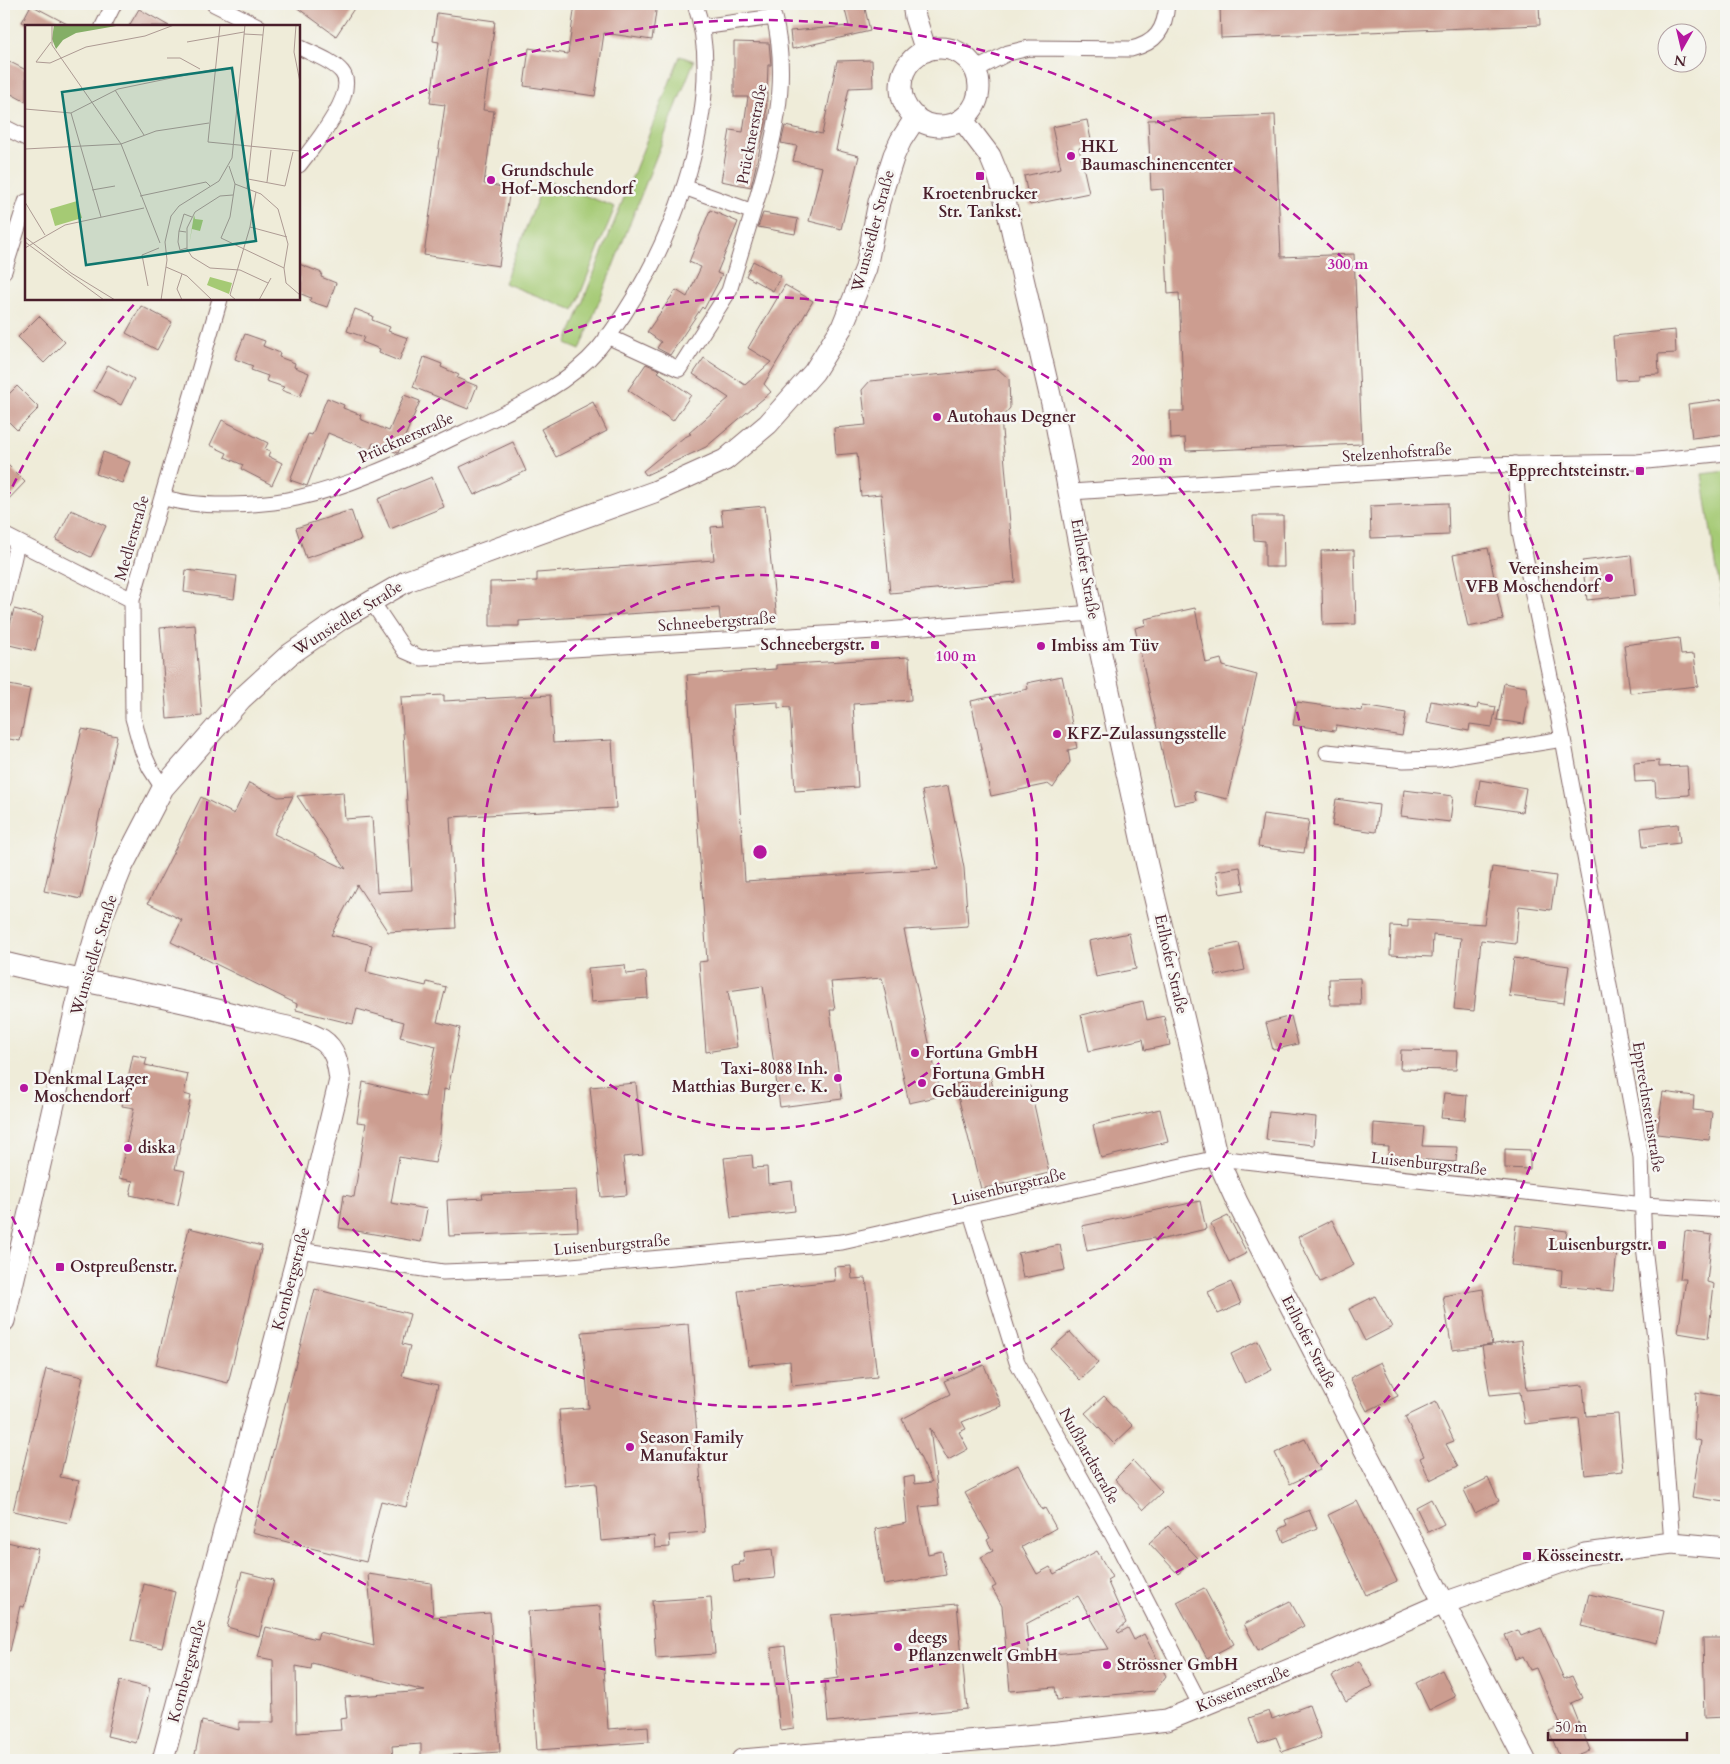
<svg xmlns="http://www.w3.org/2000/svg" width="1730" height="1764" font-family="Cardo,serif">
<style>
.green{fill:#a5ca74;stroke:#787450}
.building{fill:#cc9d90;fill-rule:evenodd}
.lines{fill:none;stroke-linecap:round;stroke-linejoin:round}
.street-casing{stroke:#846768;stroke-width:17}
.secondary-casing{stroke:#846768;stroke-width:23}
.street{stroke:#fff;stroke-width:15}
.secondary{stroke:#fff;stroke-width:21}
.ring{fill:none;stroke:#b5179e;stroke-width:2.5;stroke-dasharray:9 6}
.poi-dot{fill:#b5179e;stroke:#f6f6f2;stroke-width:2}
.labels{text-anchor:middle;dominant-baseline:central;stroke-width:5;stroke-linejoin:round;paint-order:stroke}
.street-label{font-size:16px;fill:#4a1f2b;stroke:#f6f6f2}
.poi-label{font-size:16px;font-weight:bold;fill:#4a1f2b;stroke:#f6f6f2;text-anchor:start}
.inset-road{fill:none;stroke:#ad9a93;stroke-width:1}
.view{fill:#0f766e;fill-opacity:0.15;stroke:#0f766e;stroke-width:2.5}
.inset-edge{fill:none;stroke:#4a1f2b;stroke-width:2.5}
.centre{fill:#b5179e;stroke:#f6f6f2;stroke-width:2.5}
.ring-label{font-size:15px;text-anchor:middle;font-weight:bold;fill:#b5179e;stroke:#f6f6f2;stroke-width:5;stroke-linejoin:round;paint-order:stroke}
</style>
<rect width="100%" height="100%" fill="#f6f6f2"/>
<filter id="ink" filterUnits="userSpaceOnUse"><feTurbulence type="fractalNoise" baseFrequency=".02" numOctaves="2"/><feDisplacementMap in="SourceGraphic" scale="10" xChannelSelector="R" yChannelSelector="G"/><feConvolveMatrix kernelMatrix="1 2 1 2 8 2 1 2 1" color-interpolation-filters="sRGB"/></filter>
<filter id="wash" filterUnits="userSpaceOnUse"><feTurbulence type="fractalNoise" baseFrequency=".0096" numOctaves="4" result="noise"/><feDisplacementMap in="SourceGraphic" scale="20" xChannelSelector="R" yChannelSelector="G"/><feGaussianBlur stdDeviation="1.12" result="paint"/><feColorMatrix in="noise" values="0 0 0 0 0 0 0 0 0 0 0 0 0 0 0 0 0 1.4 0 .05"/><feComposite in="paint" operator="in"/></filter>
<g filter="url(#wash)">
<rect width="100%" height="100%" fill="#efecd9"/>
<path class="green" d="M680,56L694,61L580,350L566,344Z
M545,180L615,207L574,310L504,283Z
M1726,471V629L1702,474Z"/>
<g id="blocks">
<path class="building" d="M292,4H357L336,36Z
M575,4H657L652,40L604,33L595,96L524,86L529,48L568,54Z
M856,4H864L870,31L792,49L790,31L849,26L844,6Z
M1220,4H1539L1540,25L1221,38Z
M31,5L71,26H30L22,22Z
M139,9L169,26H129Z
M437,13L495,21L483,110L494,111L484,184L510,188L499,266L424,255L445,105L430,103L439,42L433,41Z
M734,42L769,43L771,65H768L766,122L751,187L721,181L730,130L743,132L748,97H734Z
M872,60L873,87L849,88L836,150L859,156L841,229L809,221L822,167L793,161L797,146L781,143L785,126L822,134L837,61Z
M10,62L26,70V102L4,90V74Z
M1275,115L1281,257L1354,254L1362,444L1186,451L1185,438L1171,439L1170,411H1184L1179,293L1168,294L1163,189L1151,190L1148,120Z
M1087,120L1092,145L1079,148L1089,193L1030,205L1024,176L1061,168L1052,127Z
M710,210L738,222L717,273L722,275L704,309L702,307L670,355L657,348L661,342L647,332L676,290L687,297L701,267L689,262Z
M763,213L798,219L795,234L758,227Z
M753,261L781,276L773,291L746,276Z
M299,264L322,273L321,277L336,283L327,307L309,301L311,298L299,293Z
M785,285L813,301L764,384L771,392L706,447L646,475L643,471L683,438L691,434L689,433L729,398L693,374L704,358L745,385L771,362L748,348Z
M141,306L172,322L157,350L126,333Z
M355,309L373,316L372,320L390,327L388,331L408,338L399,361L379,353L380,349L362,342L364,337L347,331Z
M39,316L65,342L44,363L18,337Z
M1675,330L1676,353L1658,354L1659,374L1638,375V379L1616,380L1613,336Z
M245,334L265,341L263,346L280,353L279,357L295,363L294,367L309,373L300,397L281,390L284,387L266,381L268,376L251,370L253,366L235,359Z
M424,357L442,364L441,367L459,375L457,378L477,386L468,409L413,387Z
M646,364L660,370L658,372L691,395L673,421L628,390Z
M108,365L134,379L121,405L94,391Z
M998,369L1009,379L1010,408L1001,418L1015,582L890,593L881,494L861,496L857,453L836,455L834,428L866,425L862,390L870,381Z
M17,386L39,408L17,430L4,417V399Z
M404,395L420,401L398,453L373,443L370,450L328,433L307,486L290,480L308,434L312,435L327,398L344,405L343,408L361,415L360,419L389,431Z
M1726,399V434L1692,438L1688,404Z
M593,402L607,431L556,457L541,429Z
M222,420L268,443L265,449L270,451L268,456L282,463L272,485L241,469L243,465L225,457L227,453L210,445Z
M513,442L526,471L474,495L460,467Z
M103,452L130,462L122,483L96,474Z
M4,461L25,482L4,504Z
M432,477L444,507L390,529L378,499Z
M1448,503L1449,535L1371,538L1370,506Z
M765,506L777,620L721,626L719,608L519,621V626H490V582L537,581V573L714,560L711,527L723,526L721,510Z
M71,510L106,526L91,557L56,540Z
M351,510L361,540L306,558L296,528Z
M1253,516H1283L1284,567H1265V541L1254,540Z
M1488,548L1503,620L1468,627L1453,555Z
M1354,550L1356,624L1323,625L1321,551Z
M1631,555L1635,595L1587,600L1582,561Z
M186,570L237,576L234,599L184,592Z
M1195,608L1206,663L1221,659L1223,666L1257,675L1227,799L1194,791L1196,801L1174,805L1135,628L1146,625L1145,619Z
M14,609L43,616L35,651L5,644Z
M195,625L202,716L167,719L160,628Z
M1679,638L1681,655L1694,654L1698,686L1630,693L1624,645Z
M909,657L911,700L853,704L858,787L795,791L790,707L778,708V702L733,705L745,881L938,869L922,791L948,786L964,868L968,926L904,930L941,1096L909,1103L882,978L831,982L835,1010H830L842,1099L780,1107L763,986L728,991L737,1047L706,1052L699,962L707,961L687,675L776,669V665Z
M1062,676L1077,748L1068,750L1070,762L1053,788L1048,784L991,796L971,701L1028,689L1027,683Z
M1504,683L1526,687L1528,701L1524,724L1497,720Z
M4,684L30,689L20,741L4,738Z
M444,695V701L550,695L553,743L612,740L616,808L450,817L456,928L388,932L357,885L331,935L372,945L366,972L426,986L427,982L446,987L437,1022L460,1028L448,1090L444,1089L439,1145L435,1163L399,1157L391,1203L427,1209L421,1242L339,1228L344,1195L354,1197L366,1123L357,1122L363,1082L425,1097L436,1046L400,1037L404,1022L357,1009L353,1024L296,1010L297,1004L171,942L182,920L148,903L201,797L234,814L249,783L278,797L293,796L274,834L346,869L297,796L343,792L345,819L372,817L377,892L412,890L401,697Z
M1431,701L1477,709L1478,704L1496,707L1492,727L1470,724L1469,731L1427,723Z
M1297,702L1362,711L1363,706L1406,713L1402,736L1336,725L1335,731L1293,725Z
M82,729L117,736L81,899L44,891Z
M1659,761V767L1687,766L1689,795L1656,797L1655,781L1635,782L1634,763Z
M1480,780L1526,788L1522,812L1476,805Z
M1404,790L1453,796L1450,822L1401,816Z
M1336,799L1379,805L1376,832L1332,826Z
M1263,814L1309,820L1304,853L1258,847Z
M1678,824L1680,843L1643,847L1641,828Z
M1240,867L1244,890L1220,894L1216,871Z
M1492,867L1556,876L1551,910L1519,906L1516,944L1481,940L1474,1011L1454,1009L1461,938L1433,935L1432,957L1390,955L1391,926L1408,927V919L1484,924Z
M1129,933L1136,969L1096,977L1089,941Z
M1239,943L1245,970L1216,976L1210,949Z
M1514,958L1569,966L1564,1003L1509,996Z
M625,965L626,974L646,972L648,998L591,1002L588,968Z
M1360,978L1361,1005H1330L1329,979Z
M1143,1001L1147,1020L1164,1016L1170,1045L1145,1050L1143,1039L1089,1051L1081,1015Z
M1291,1016L1298,1044L1273,1050L1266,1023Z
M1401,1050L1457,1051L1456,1070L1400,1069Z
M133,1055L147,1058L145,1065L188,1074L184,1094L191,1096L175,1169L185,1171L178,1205L130,1195L133,1181L119,1178L134,1108L122,1106Z
M990,1075L995,1096L1030,1086L1049,1173L981,1189L955,1084Z
M636,1083L643,1155L623,1157L627,1195L601,1197L590,1087Z
M1663,1092L1694,1096L1693,1110L1712,1112L1709,1140L1657,1134Z
M1444,1093L1467,1095L1465,1120L1441,1118Z
M1160,1109L1168,1142L1101,1158L1093,1125Z
M1269,1112L1316,1117L1314,1145L1266,1140Z
M1374,1123L1424,1127L1422,1146L1457,1147L1456,1162L1388,1157L1389,1147L1373,1146Z
M1505,1149L1530,1150V1169L1505,1168Z
M752,1155L753,1168L767,1167L768,1184L792,1181L795,1211L731,1218L724,1158Z
M576,1190L578,1231L449,1236L447,1200L483,1198L482,1194Z
M1200,1201L1206,1229L1155,1241L1154,1238L1087,1251L1082,1226Z
M1228,1216L1247,1253L1229,1262L1211,1224Z
M1332,1220L1354,1265L1320,1282L1298,1237Z
M1516,1225L1567,1231L1565,1245L1617,1251L1613,1291L1561,1286L1562,1270L1511,1265Z
M189,1228L262,1246L228,1383L156,1365Z
M1685,1231L1712,1235L1707,1282L1714,1284L1708,1338L1678,1333L1686,1279H1680Z
M1060,1245L1065,1270L1023,1278L1018,1253Z
M851,1266L852,1279L866,1278L877,1377L792,1386L790,1361L749,1365L738,1291L835,1281L834,1267Z
M1231,1282L1241,1304L1218,1314L1208,1292Z
M315,1289L410,1314L402,1344L410,1346L402,1376L438,1385L406,1507L381,1501L366,1562L252,1533Z
M1483,1289L1492,1345L1452,1350L1443,1296Z
M1375,1296L1392,1327L1365,1341L1349,1309Z
M688,1324L705,1532L669,1535L670,1547L655,1548L654,1536L601,1541L596,1483L565,1486L559,1410L589,1408L582,1332Z
M1070,1332L1098,1363L1080,1380L1051,1349Z
M1522,1340L1527,1390L1583,1385L1586,1416L1618,1414L1623,1471L1585,1475L1579,1418L1525,1424L1520,1392L1490,1395L1482,1346Z
M1258,1341L1272,1370L1245,1383L1231,1354Z
M1381,1362L1398,1396L1367,1411L1350,1378Z
M984,1365L1001,1406L962,1422L966,1429L959,1432L968,1449L948,1460L930,1428L939,1505L919,1507L928,1554L942,1551L946,1575L884,1585L875,1529L907,1523L903,1478L914,1476L915,1484L932,1482L902,1419L950,1394L944,1381Z
M46,1369L83,1377L60,1477L79,1481L69,1523L13,1511Z
M1696,1392L1726,1397L1723,1445L1726,1446L1725,1502L1692,1497L1701,1441L1694,1439Z
M1104,1396L1133,1426L1114,1444L1085,1413Z
M1436,1402L1454,1441L1446,1444L1458,1466L1430,1480L1420,1458L1424,1456L1405,1417Z
M1305,1439L1320,1470L1290,1484L1275,1453Z
M1133,1461L1162,1492L1143,1510L1115,1479Z
M1018,1465L1042,1510L1045,1508L1056,1528L1022,1547L1037,1574L1050,1567L1054,1574L1097,1551L1112,1577L1107,1580L1126,1623L1117,1631L1119,1633L1128,1628L1134,1640L1144,1634L1166,1676L1155,1691L1057,1700L1055,1687L1010,1691L1002,1606L992,1588L996,1586L981,1557L993,1551L987,1540L990,1538L965,1493ZM1078,1596L1109,1649L1029,1656L1026,1624Z
M1488,1478L1499,1501L1475,1513L1464,1490Z
M1431,1499L1444,1524L1428,1532L1416,1507Z
M1357,1501L1397,1581L1366,1595L1328,1515Z
M1309,1510L1317,1528L1284,1542L1279,1529L1287,1525L1285,1520Z
M1168,1526L1197,1557L1178,1574L1149,1543Z
M7,1542L38,1549L24,1607L20,1606L10,1651L4,1650V1555Z
M772,1549L775,1578L734,1582L732,1566L740,1565L739,1562H744L743,1552Z
M242,1572L274,1580L259,1636L227,1627Z
M368,1574L431,1583L433,1617L490,1613L500,1752L421,1757V1744L392,1746L393,1760H226L195,1754L202,1721L239,1730V1722H274L273,1660L258,1657L266,1627L317,1639L319,1632L374,1646ZM312,1663L425,1691L345,1697L347,1718L340,1719L341,1730L297,1733L296,1666L311,1669Z
M144,1584L175,1592L162,1648L131,1641Z
M1204,1588L1234,1644L1207,1658L1177,1602Z
M1589,1594L1664,1611L1657,1643L1581,1626Z
M711,1597L715,1654L656,1658L652,1601Z
M1290,1601L1304,1626L1258,1650L1244,1624Z
M957,1604L967,1709L828,1722L824,1680L838,1678L832,1615Z
M600,1606L608,1729L648,1726L649,1742L537,1750L528,1611Z
M1541,1628L1564,1679L1572,1676L1582,1698L1571,1703L1590,1750L1565,1760H1561L1549,1731L1561,1726L1536,1668L1530,1670L1523,1656L1515,1659L1505,1635L1518,1630L1521,1636Z
M1703,1638H1726V1717L1705,1718Z
M785,1646L794,1728L780,1730L771,1648Z
M1359,1661L1373,1686L1346,1701L1332,1676Z
M1442,1670L1455,1697L1429,1710L1416,1683Z
M120,1681L150,1688L136,1743L107,1736Z
M1309,1705L1321,1738L1282,1752L1276,1737L1258,1743L1249,1718L1269,1711L1272,1719Z"/>
</g>
</g>
<g filter="url(#ink)">
<use href="#blocks" fill-opacity="0" stroke="#846768" stroke-width="1"/>
<g class="lines">
<defs>
<path id="street" d="M214,4L258,26
M103,26L114,4
M299,47C312,54 332,60 342,72C359,93 312,148 299,165
M975,70L1008,53L1029,48L1131,49C1156,43 1165,30 1167,4
M4,127L26,138
M684,187L753,212C772,149 791,83 774,17L701,27
M4,271L26,202
M607,336L679,369L729,291L753,212
M1515,464L1520,532L1563,739L1641,1157L1644,1247L1658,1364L1672,1543
M1071,492L1484,465L1637,462L1726,453
M162,497C198,509 260,506 297,498C355,485 409,458 463,433C510,410 564,389 599,348C664,270 731,105 695,4
M4,535L132,600
M4,601L17,543
M372,602L405,651L421,658L875,631L1092,613
M1327,752L1404,760L1439,759L1563,739
M163,788L150,768L142,750L133,718L132,600L220,299
M971,1213L1017,1362L1117,1543L1201,1706
M299,1250L443,1272L549,1268L842,1242L1217,1158L1644,1205L1726,1210"/>
<path id="secondary" d="M913,4L915,17L926,51
M901 87a39 39 0 1 1 78 0a39 39 0 1 1-78 0Z
M962,119L990,156L1001,183L1053,408L1092,613L1147,865L1217,1158L1237,1202L1525,1760
M4,963C87,983 171,997 253,1019C275,1025 303,1028 322,1040C336,1049 338,1065 340,1080L299,1250L163,1760
M4,1321L82,982L99,924L122,867L163,788L241,699L289,655L341,619L407,581L654,492L725,460L768,424L814,372L842,327L866,268L879,202L894,155L901,140L916,117
M742,1760L1059,1733L1167,1720L1323,1656L1444,1603L1585,1554L1672,1543L1726,1548"/>
</defs>
<use href="#street" class="street-casing"/>
<use href="#secondary" class="secondary-casing"/>
<use href="#street" class="street"/>
<use href="#secondary" class="secondary"/>
</g>
</g>
<g class="ring">
<circle cx="760" cy="852" r="277"/>
<circle cx="760" cy="852" r="555"/>
<path d="M6 500A832 832 0 0 1 137 301M301 158A832 832 0 1 1 6 1204"/>
</g>
<g class="poi-dot">
<circle cx="1071" cy="156" r="5"/>
<rect x="975" y="171" width="10" height="10" rx="2.5"/>
<circle cx="491" cy="180" r="5"/>
<circle cx="937" cy="417" r="5"/>
<rect x="1635" y="466" width="10" height="10" rx="2.5"/>
<circle cx="1609" cy="578" r="5"/>
<rect x="870" y="640" width="10" height="10" rx="2.5"/>
<circle cx="1041" cy="646" r="5"/>
<circle cx="1057" cy="734" r="5"/>
<circle cx="915" cy="1053" r="5"/>
<circle cx="838" cy="1078" r="5"/>
<circle cx="922" cy="1083" r="5"/>
<circle cx="24" cy="1088" r="5"/>
<circle cx="128" cy="1148" r="5"/>
<rect x="1657" y="1240" width="10" height="10" rx="2.5"/>
<rect x="55" y="1262" width="10" height="10" rx="2.5"/>
<circle cx="630" cy="1447" r="5"/>
<rect x="1522" y="1551" width="10" height="10" rx="2.5"/>
<circle cx="898" cy="1647" r="5"/>
<circle cx="1107" cy="1665" r="5"/>
</g>
<g class="labels">
<g class="street-label">
<text transform="translate(752 134) rotate(-79)">Prücknerstraße</text>
<text transform="translate(873 231) rotate(-75)">Wunsiedler Straße</text>
<text transform="translate(406 438) rotate(-24)">Prücknerstraße</text>
<text transform="translate(1397 453) rotate(-4)">Stelzenhofstraße</text>
<text transform="translate(132 538) rotate(-74)">Medlerstraße</text>
<text transform="translate(1085 569) rotate(80)">Erlhofer Straße</text>
<text transform="translate(348 618) rotate(-32)">Wunsiedler Straße</text>
<text transform="translate(717 622) rotate(-4)">Schneebergstraße</text>
<text transform="translate(94 955) rotate(-73)">Wunsiedler Straße</text>
<text transform="translate(1171 964) rotate(77)">Erlhofer Straße</text>
<text transform="translate(1648 1107) rotate(81)">Epprechtsteinstraße</text>
<text transform="translate(1429 1164) rotate(6)">Luisenburgstraße</text>
<text transform="translate(1009 1187) rotate(-13)">Luisenburgstraße</text>
<text transform="translate(612 1245) rotate(-5)">Luisenburgstraße</text>
<text transform="translate(291 1279) rotate(-75)">Kornbergstraße</text>
<text transform="translate(1309 1342) rotate(63)">Erlhofer Straße</text>
<text transform="translate(1089 1456) rotate(61)">Nußhardtstraße</text>
<text transform="translate(187 1671) rotate(-75)">Kornbergstraße</text>
<text transform="translate(1243 1689) rotate(-22)">Kösseinestraße</text>
</g>
<g class="poi-label">
<text x="1081" y="147">HKL<tspan x="1081" dy="18">Baumaschinencenter</tspan></text>
<text x="501" y="171">Grundschule<tspan x="501" dy="18">Hof-Moschendorf</tspan></text>
<text x="980" y="194" text-anchor="middle">Kroetenbrucker<tspan x="980" dy="18">Str. Tankst.</tspan></text>
<text x="947" y="417">Autohaus Degner</text>
<text x="1630" y="471" text-anchor="end">Epprechtsteinstr.</text>
<text x="1599" y="569" text-anchor="end">Vereinsheim<tspan x="1599" dy="18">VFB Moschendorf</tspan></text>
<text x="865" y="645" text-anchor="end">Schneebergstr.</text>
<text x="1051" y="646">Imbiss am Tüv</text>
<text x="1067" y="734">KFZ-Zulassungsstelle</text>
<text x="925" y="1053">Fortuna GmbH</text>
<text x="828" y="1069" text-anchor="end">Taxi-8088 Inh.<tspan x="828" dy="18">Matthias Burger e. K.</tspan></text>
<text x="932" y="1074">Fortuna GmbH<tspan x="932" dy="18">Gebäudereinigung</tspan></text>
<text x="34" y="1079">Denkmal Lager<tspan x="34" dy="18">Moschendorf</tspan></text>
<text x="138" y="1148">diska</text>
<text x="1652" y="1245" text-anchor="end">Luisenburgstr.</text>
<text x="70" y="1267">Ostpreußenstr.</text>
<text x="640" y="1438">Season Family<tspan x="640" dy="18">Manufaktur</tspan></text>
<text x="1537" y="1556">Kösseinestr.</text>
<text x="908" y="1638">deegs<tspan x="908" dy="18">Pflanzenwelt GmbH</tspan></text>
<text x="1117" y="1665">Strössner GmbH</text>
</g>
</g>
<g transform="translate(25 25)">
<rect width="275" height="275" fill="#efecd9"/>
<path d="M52,176L57,193L30,201L25,184ZM169,190L170,194L178,195L175,206L167,204L164,220ZM185,252L207,258L204,269L182,260Z" fill="#a5ca74"/>
<path d="M29,0H97L51,8L38,15L31,24L27,14Z" fill="#84ae66"/>
<path class="inset-road" d="M27,0V20L96,119L135,218M195,0L183,117L275,126M271,0L269,27L275,57M219,9L238,10M26,17L11,37L25,38L61,22L120,11L149,0M162,17L219,7M142,33H155L175,44M90,65L119,110M0,84L46,88L93,64L190,44M46,88L76,192M0,124L96,119L131,106L184,98M204,141L210,159L205,192L196,213L259,243L261,258L275,270M223,154L260,161L268,127M242,157L246,125M210,159L236,169L253,184L263,219L259,243M222,163L239,0M67,165L90,161M208,170L195,171L170,187L162,203V224L167,232L185,243L215,245L243,258M115,171L181,157L185,161M0,177L20,210M225,202L262,212M154,206L159,189L167,192M161,207L154,206L153,217L155,225L162,223M0,212L46,248L90,275M0,217L79,275M0,223L40,200L119,183M141,242L162,251L187,275M157,249L152,264L157,275M123,261L117,230L134,223M136,275L142,235L140,217L146,191L154,181L194,156L207,133L220,0M211,275L205,270L225,202L231,167M234,275L246,253"/>
<path class="view" d="M207,43L231,216L61,240L37,67Z"/>
<rect width="275" height="275" class="inset-edge"/>
</g>
<circle cx="760" cy="852" r="8" class="centre"/>
<g class="ring-label">
<text x="1348" y="269">300 m</text>
<text x="1152" y="465">200 m</text>
<text x="956" y="661">100 m</text>
</g>
<rect width="1730" height="1764" fill="none" stroke="#f6f6f2" stroke-width="20"/>
<g transform="translate(1682 48) rotate(188)"><circle r="24" fill="#f6f6f2" stroke="#b1a0a2"/>
<path d="M0-4L9 19L0 12L-9 19Z" fill="#b5179e"/>
<text y="-8" font-size="14" font-weight="bold" text-anchor="middle" fill="#4a1f2b">N</text>
</g>
<path d="M1548 1732v8h139v-8" fill="none" stroke="#4a1f2b" stroke-width="2.5"/>
<text x="1555" y="1732" font-size="15" fill="#4a1f2b" stroke="#f6f6f2" stroke-width="4" paint-order="stroke">50 m</text>
</svg>
